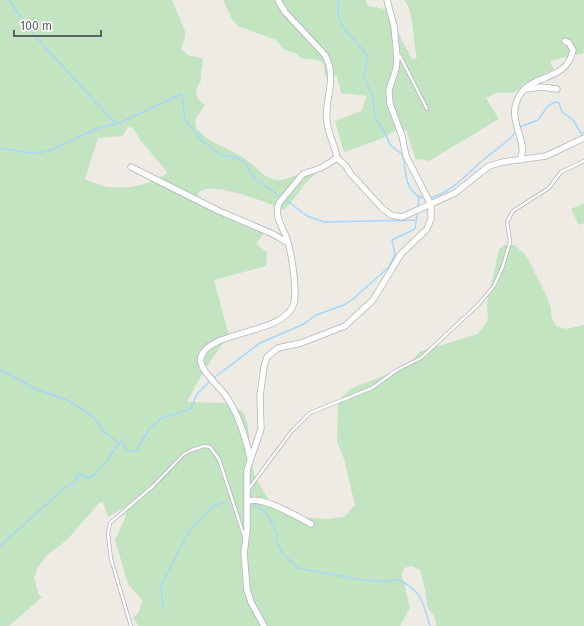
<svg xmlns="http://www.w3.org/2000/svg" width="584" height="626" font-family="'Fira Sans',sans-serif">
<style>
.green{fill:#c2e4c1;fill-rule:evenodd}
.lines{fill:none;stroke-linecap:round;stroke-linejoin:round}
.stream{stroke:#a7d7fa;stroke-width:1.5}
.lane-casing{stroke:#b1b4b8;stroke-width:4}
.street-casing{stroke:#b1b4b8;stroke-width:7}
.lane{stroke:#fff;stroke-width:2.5}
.street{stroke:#fff;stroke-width:5.5}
</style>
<rect width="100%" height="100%" fill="#edebe4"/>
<path class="green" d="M0,0H172L185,31V37L181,49L189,56L202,58C204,67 200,72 201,81C193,91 195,98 205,105L195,120L196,128C212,146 229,147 248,161C257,167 263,178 276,180C287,181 300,172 312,171L315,174C303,184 296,198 284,210C270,203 214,182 201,191C197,193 197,198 196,202L266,230L256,244L267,252L266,266L214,280L229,336C212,357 199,378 187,402L226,403L243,412L247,421L254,475L270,502L297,517L329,519L344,517L355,505L344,459L337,441L338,402L350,389L405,367L421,351L478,334L488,320L487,304L499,249L505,245H515L527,257L545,293L550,304L552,318L556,326L566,329L584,325V626H436L435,618L427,606L425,589L420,570L412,566L404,568L402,575L410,608L400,626H139L133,618L139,612L142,600L128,584L115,540L125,518L127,506L108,517L103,502L99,503L67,540L47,555L38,567L34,578L39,595L42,597L9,626H0ZM128,127L133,128L141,141L168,173C150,184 130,190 108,187C101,186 92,182 85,179L98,138L122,136Z
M223,0H365L368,6L390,10L393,23L412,59L417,58C413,44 414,9 404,0H584V53L550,61L554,70L523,84L520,89L512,93H496L486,98L499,119L429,161L420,159L416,160L406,130L394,131L383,138L344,152L335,121L361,111L367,96L341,93L337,76H325L324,64L318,60L300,58L297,54L283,49L276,40L238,26L232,19Z
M584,203V223L579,225L571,209Z"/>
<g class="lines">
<path class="stream" d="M9,0L31,32L116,124
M339,0C333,30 355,36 368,56L364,77L373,97L375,117L386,135L390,145L403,155C406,171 404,192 423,198
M520,127L538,120L548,106L555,102L559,103L562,112L573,120L581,133H584
M0,148L31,153H39L51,150L98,128L119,123L182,94L185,119L200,139L221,155L237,158L244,162L255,179L280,196
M418,197L419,199L418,207
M430,198C452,192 466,175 482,161C494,150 504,146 515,133
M286,200L307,216L324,222L417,220
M0,370L38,390L67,400L91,415L98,422L104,432L119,443L122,441L127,451H136L150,428L162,418L191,409L197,394L209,382
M215,377L260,343L304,324L316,315L344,305L353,299L389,267L395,254L392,240L415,229L417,215
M253,505L264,511L268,516L273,524L277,534L276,540L283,554L298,568L356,579L387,582L396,579C421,589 423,602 430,626
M0,546L68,485L75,483L78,474L88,478C103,470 110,456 119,443
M163,609L161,585L190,530L213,506L228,501"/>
<defs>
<path id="lane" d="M398,57L400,56L402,60L427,109
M248,490L291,432L310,413L372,388L397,370L421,358L478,305L494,286L503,266L510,242L507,222L513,211L549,188L561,172L584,161
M131,626L111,559L108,534L110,523L153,486L184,454L192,450L204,446L210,447L219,459L244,536"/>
<path id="street" d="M278,0L285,12L325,55C338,80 324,97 327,122C328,134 335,145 337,158
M526,89L541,87L557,89
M337,158L346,166L350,173L382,208L391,215L402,217L455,193L489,166L503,162L546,156L584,138
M520,160C530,140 503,119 521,93C534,74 567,81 573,50L569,43L565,41
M131,167L219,211L273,234L288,243
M250,458C245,435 238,411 223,392C216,383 198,369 201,357C208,330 286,335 294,303C297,291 292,255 288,243C285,228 273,219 279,203L303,174L321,168L337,158
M247,502C260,494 298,517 311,524
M264,626L251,602L247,590L244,553L247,530V470L261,429L260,396L264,367L267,357L278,348L301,343L345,326L373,300L401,254L427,229L431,219V205L406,156L402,136L390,104L389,90L396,69L397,57L394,26L387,0"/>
</defs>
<use href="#lane" class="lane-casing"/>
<use href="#street" class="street-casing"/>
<use href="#lane" class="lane"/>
<use href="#street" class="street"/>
</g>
<path d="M14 30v6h87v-6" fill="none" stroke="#5c5f63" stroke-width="2"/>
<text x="20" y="30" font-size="12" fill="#5c5f63" stroke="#ffffff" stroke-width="3" paint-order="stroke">100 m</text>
</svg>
